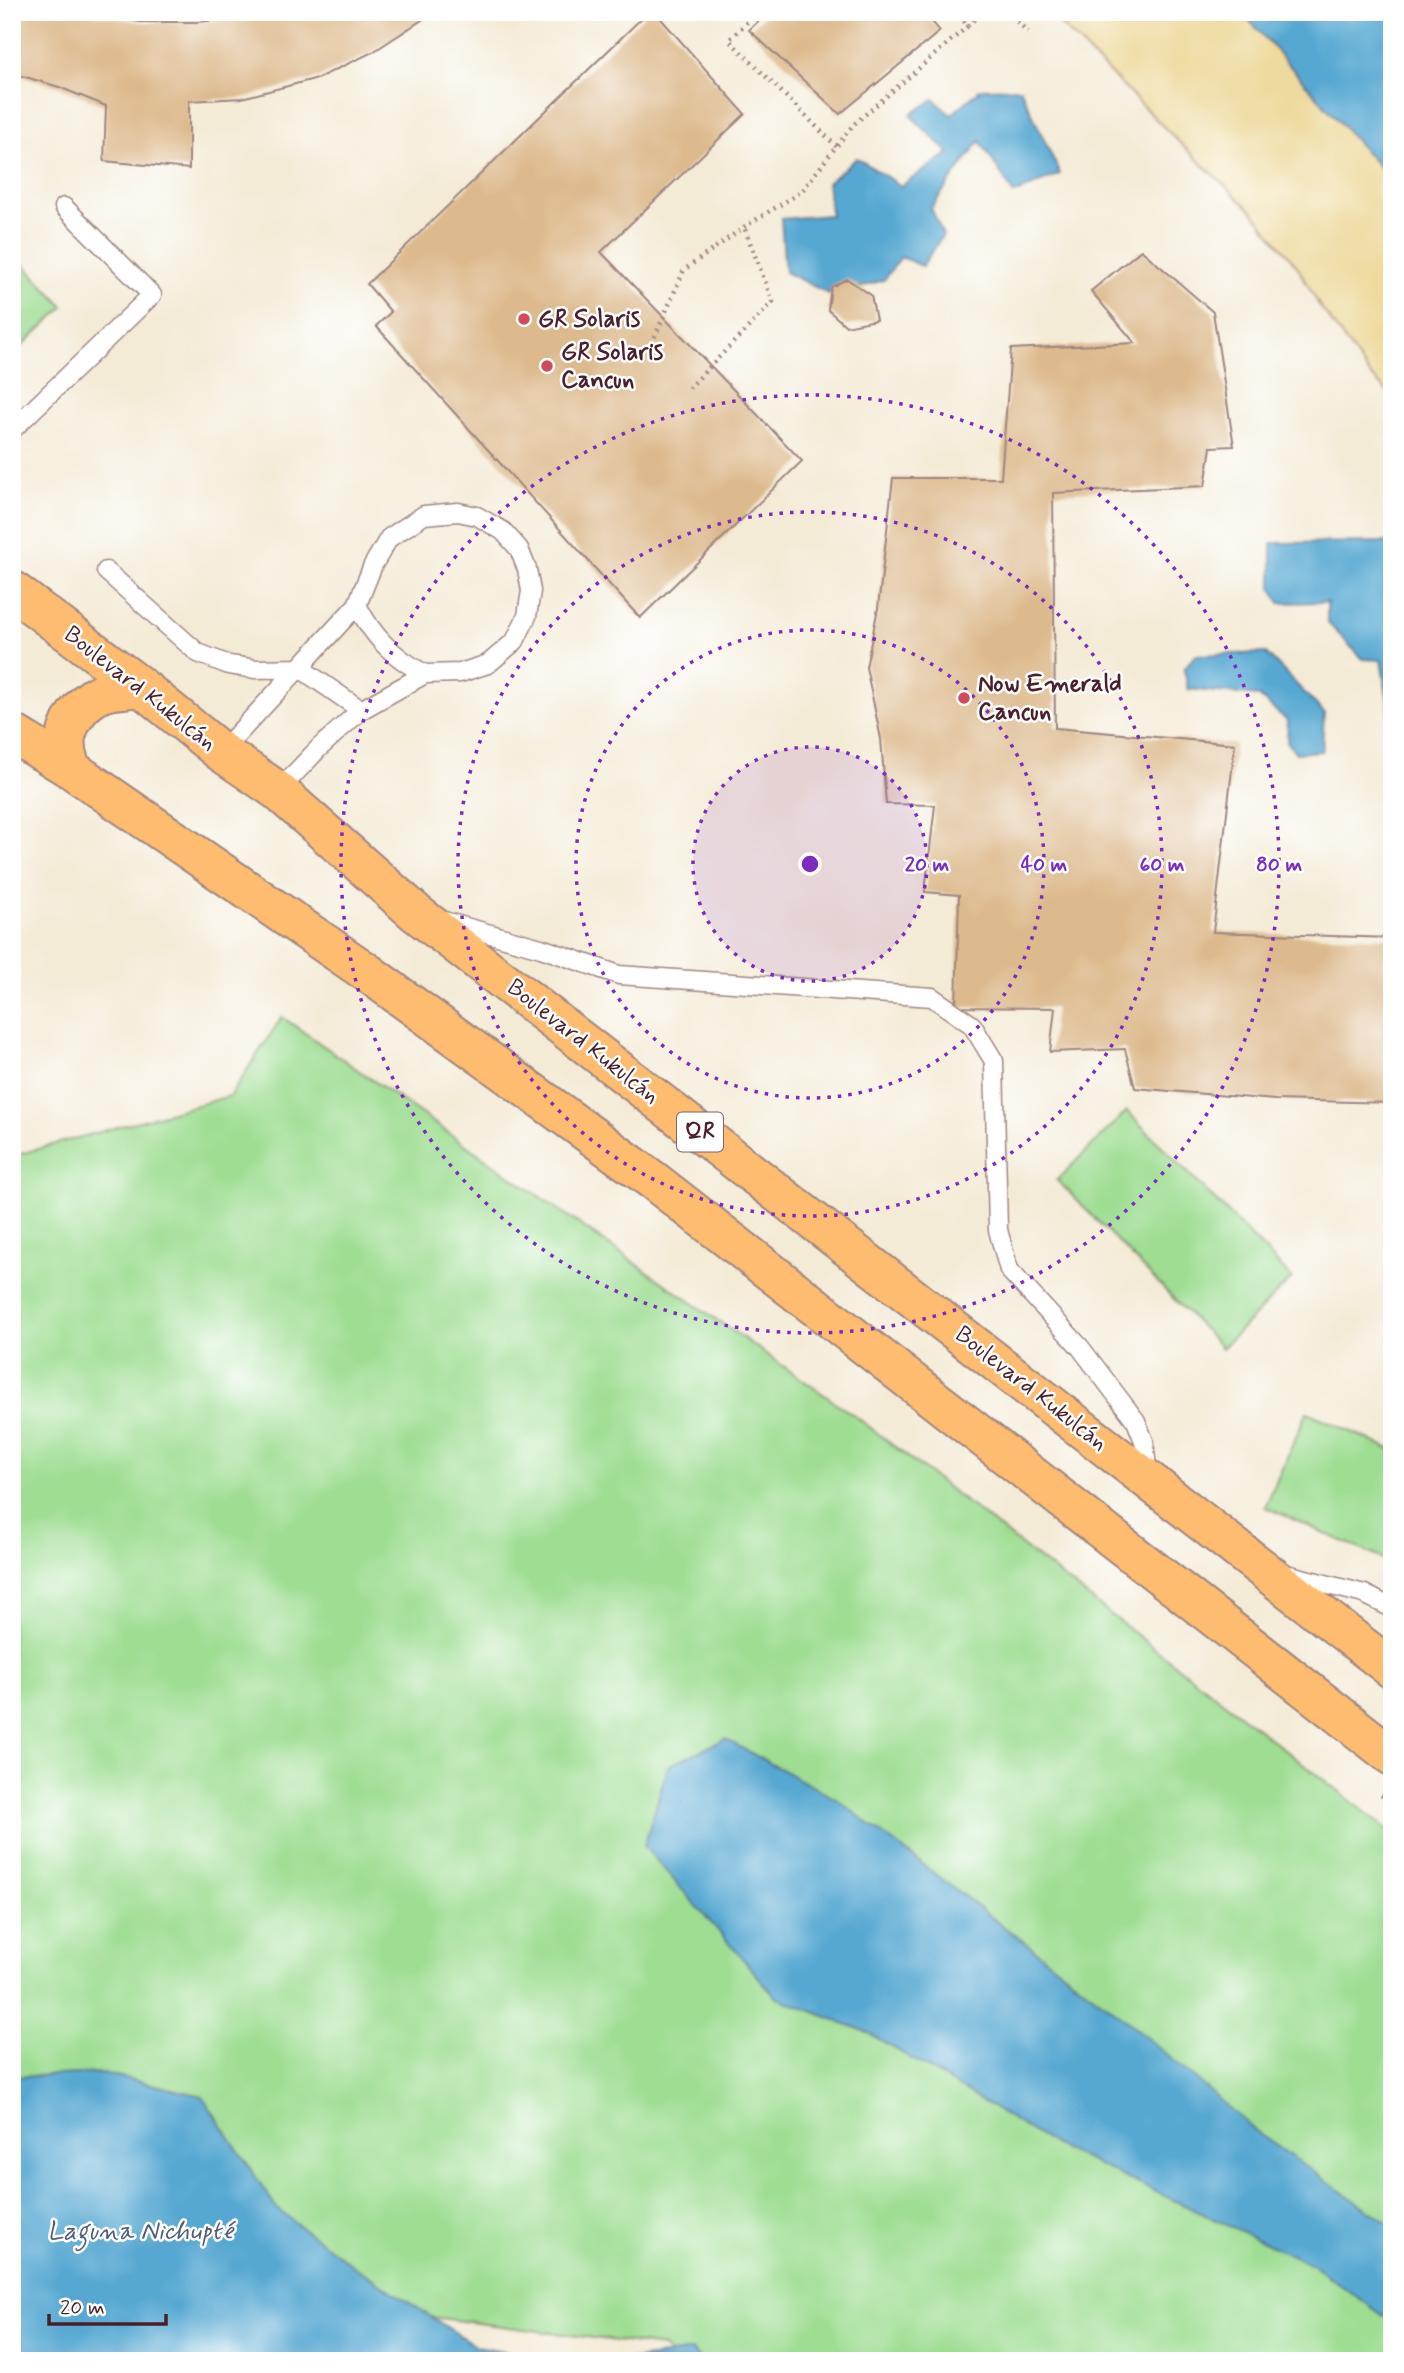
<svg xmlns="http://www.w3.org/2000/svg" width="1404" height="2373" font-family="Mynerve,sans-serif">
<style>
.green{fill:#9edd92;stroke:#747e5e;stroke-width:2}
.sand{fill:#eeda9e;stroke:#9c7c64;stroke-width:2}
.water{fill:#57a8d2;stroke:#50647e;stroke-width:2}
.building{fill:#ddba8d}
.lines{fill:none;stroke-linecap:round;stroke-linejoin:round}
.service-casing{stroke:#9f8581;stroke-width:21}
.primary-casing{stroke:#9f8581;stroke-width:42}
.path{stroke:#9f8581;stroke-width:4.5;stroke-dasharray:2 5;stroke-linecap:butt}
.service{stroke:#fff;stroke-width:18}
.primary{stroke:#fdbc70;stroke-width:38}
.ring{fill:none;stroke:#7b2cbf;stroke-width:3.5;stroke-dasharray:3.5 7}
.poi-dot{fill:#d1495b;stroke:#fff;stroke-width:2.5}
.labels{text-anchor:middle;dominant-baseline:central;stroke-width:5;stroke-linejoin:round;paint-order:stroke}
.shield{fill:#fff;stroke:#80626b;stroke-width:2}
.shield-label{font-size:23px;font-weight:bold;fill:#4a1f2b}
.poi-label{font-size:24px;font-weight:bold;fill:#4a1f2b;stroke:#fff;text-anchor:start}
.street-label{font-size:24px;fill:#4a1f2b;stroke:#fff}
.water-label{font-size:26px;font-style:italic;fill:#505d76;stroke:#fff}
.centre{fill:#7b2cbf;stroke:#fff;stroke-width:3.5}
.ring-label{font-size:21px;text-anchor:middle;font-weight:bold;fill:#7b2cbf;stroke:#fff;stroke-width:5;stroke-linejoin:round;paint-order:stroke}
</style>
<rect width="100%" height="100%" fill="#fff"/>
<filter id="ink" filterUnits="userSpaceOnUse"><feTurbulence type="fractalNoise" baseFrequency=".0143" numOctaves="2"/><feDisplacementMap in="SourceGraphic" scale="14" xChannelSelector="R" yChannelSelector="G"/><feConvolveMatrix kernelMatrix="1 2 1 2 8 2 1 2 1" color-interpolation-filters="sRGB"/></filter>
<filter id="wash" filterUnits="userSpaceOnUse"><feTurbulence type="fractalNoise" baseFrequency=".00686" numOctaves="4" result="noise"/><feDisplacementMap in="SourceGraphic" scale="28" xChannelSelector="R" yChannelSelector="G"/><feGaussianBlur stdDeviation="1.57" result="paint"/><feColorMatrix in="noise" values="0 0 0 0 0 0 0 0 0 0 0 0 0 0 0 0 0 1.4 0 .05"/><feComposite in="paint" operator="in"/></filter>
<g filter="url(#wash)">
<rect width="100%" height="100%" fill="#f4ebd7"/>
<path class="green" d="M12,252L64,307L12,355Z
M282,1017L859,1419L1392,1833V2361H677L663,2347L285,2298L12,2120V1156L230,1096Z
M1127,1111L1292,1278L1222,1348L1057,1180Z
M1307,1412L1392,1450V1563L1265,1507Z"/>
<path class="sand" d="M1048,12H1242L1392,181V396L1370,375L1319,305L1297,266L1253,212L1179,142Z"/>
<path class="water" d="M1242,12H1392V181Z
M1020,88L1060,174L1014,194L980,141L931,208L943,235L922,266L901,257L884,280L833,296L785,272L781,219L831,215L827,183L857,158L901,186L949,153L910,115L934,99L951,115L981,89Z
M1392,542V718H1391L1381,660L1363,659L1327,622V602L1280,603L1272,588V543Z
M1266,653L1324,713L1322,751L1296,753L1287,742L1288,721L1258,696L1188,689L1184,669L1195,655Z
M725,1739L838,1800L1121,2016L1262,2136L1392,2226V2322L1313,2265L1053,2144L867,2032L777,1998L644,1846L668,1766Z
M103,2073L202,2096L278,2210L355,2267L476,2346L565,2361H12V2077Z
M692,2351L702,2361H624Z"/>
<g id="blocks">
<path class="building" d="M12,12H81L140,22H198L245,17L259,12H434L373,52L318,78L242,98L189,101V169L104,161L106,106L59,87L12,73Z
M648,12H655L745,114L601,252L802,461L640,618L376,326L391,312L367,284Z
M768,12H924L940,31L840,114L749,30Z
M1141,250L1213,312L1234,446L1211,447L1205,486L1053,493L1055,728L1235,744L1213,932L1392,938V1103L1275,1100L1135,1088L1125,1049L1050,1052L1055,1008L956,1007L959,895L925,892L935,805L886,804L881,739L866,667L878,608L893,478H1001L1011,349L1135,343L1091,291Z
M847,279L871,295L876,320L846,326L828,310L831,287Z"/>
</g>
</g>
<g filter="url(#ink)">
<use href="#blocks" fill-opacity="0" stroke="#9f8581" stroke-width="2"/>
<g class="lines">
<defs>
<path id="service" d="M12,430L152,295L64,207
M106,571L198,653L229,665L256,669L300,668L361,710
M357,605C373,637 393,657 425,674
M221,752L357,605L373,565L389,538L424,515L458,512L477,516L503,531L519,549L527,569L531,591L527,616L515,641L488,664L460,673L425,674L361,710L319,748L278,791
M444,921L541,948L619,975L932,997L972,1025L994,1061L998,1230L1009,1270L1080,1347L1136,1421L1144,1441L1148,1477
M1286,1574L1364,1594L1392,1608"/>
<path id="primary" d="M12,590L141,687L221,752L278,791L416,913L1392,1669
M12,733L71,769L368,973L654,1181L1392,1756
M71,769C68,759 64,748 66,737C70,717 87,696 108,691C119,689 130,688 141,687"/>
</defs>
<use href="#service" class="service-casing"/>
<use href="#primary" class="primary-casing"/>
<path class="path" d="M757,12L729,40L837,147
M1007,12L1028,32
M968,26L981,12
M649,350L684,270L744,227L801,192L853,125L968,26L956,12
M689,388L773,302L744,227
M1381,1795L1392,1802"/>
<use href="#service" class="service"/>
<use href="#primary" class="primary"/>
</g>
</g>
<circle cx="810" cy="864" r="117" fill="#7b2cbf" fill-opacity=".12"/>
<g class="ring">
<circle cx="810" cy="864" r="117"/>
<circle cx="810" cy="864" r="234"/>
<circle cx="810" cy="864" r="352"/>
<circle cx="810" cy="864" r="469"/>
</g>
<g class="poi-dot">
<circle cx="524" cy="319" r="7"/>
<circle cx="547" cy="366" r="7"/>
<circle cx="964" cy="698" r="7"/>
</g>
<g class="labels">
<rect class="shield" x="677" y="1112.5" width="46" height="39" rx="5"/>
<g class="shield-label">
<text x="700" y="1132">QR</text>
</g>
<g class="poi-label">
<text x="538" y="319">GR Solaris</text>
<text x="561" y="352">GR Solaris<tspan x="561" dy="28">Cancun</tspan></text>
<text x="978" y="684">Now Emerald<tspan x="978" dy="28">Cancun</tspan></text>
</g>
<g class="street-label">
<text transform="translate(140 689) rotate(38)">Boulevard Kukulcán</text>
<text transform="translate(583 1042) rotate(38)">Boulevard Kukulcán</text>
<text transform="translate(1031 1389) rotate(38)">Boulevard Kukulcán</text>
</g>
<g class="water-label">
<text x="140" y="2232">Laguna Nichupté</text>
</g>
</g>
<circle cx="810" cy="864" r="10" class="centre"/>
<g class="ring-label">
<text x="927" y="871">20 m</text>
<text x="1044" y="871">40 m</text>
<text x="1162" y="871">60 m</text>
<text x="1279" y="871">80 m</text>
</g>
<rect width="1404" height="2373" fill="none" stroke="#fff" stroke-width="42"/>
<path d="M49 2314v10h117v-10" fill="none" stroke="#4a1f2b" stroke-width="3.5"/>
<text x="60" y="2314" font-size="21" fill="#4a1f2b" stroke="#ffffff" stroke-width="5" paint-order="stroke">20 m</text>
</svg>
